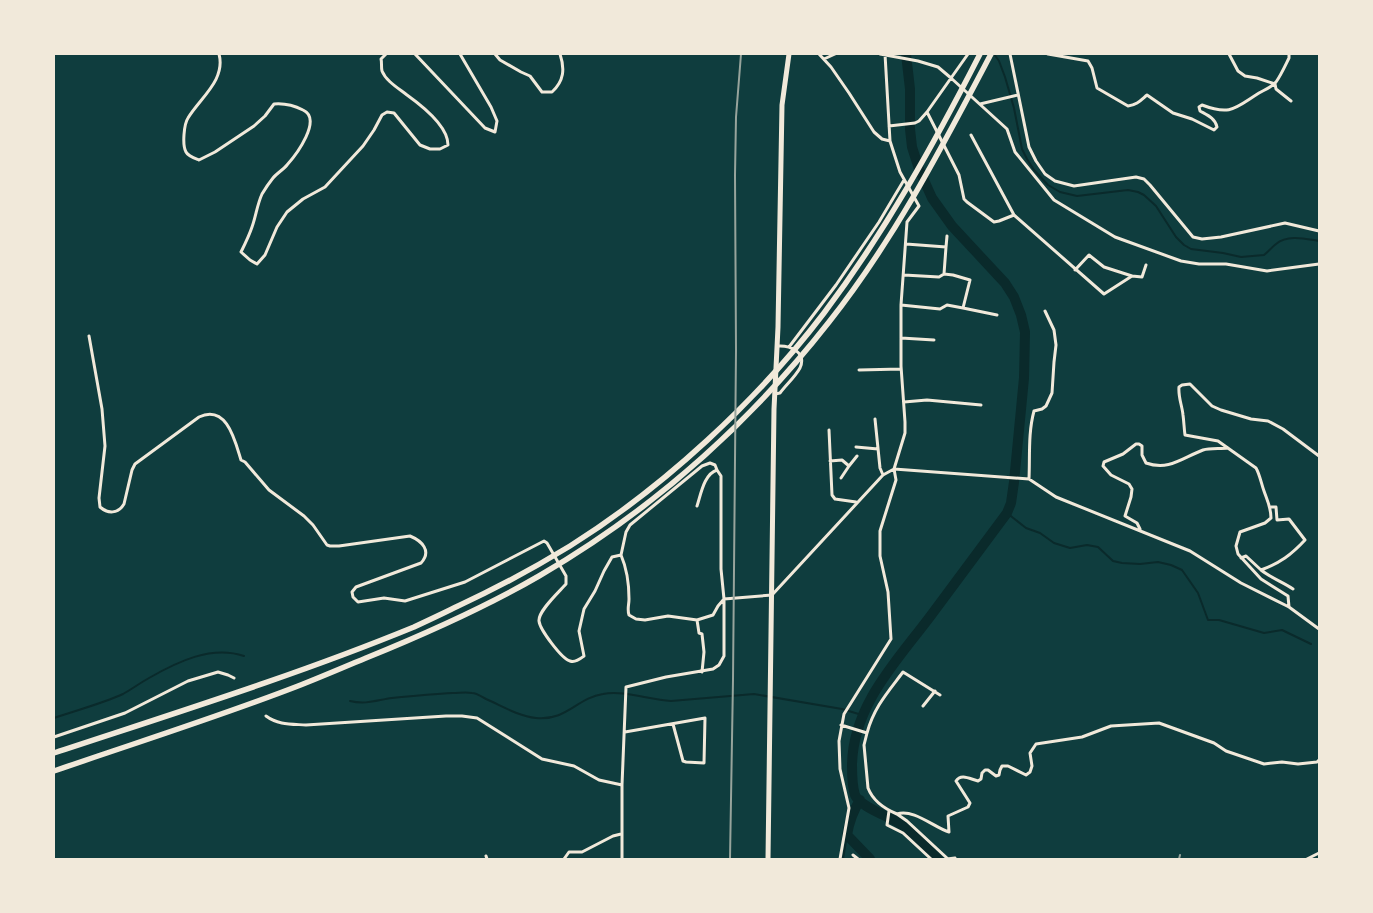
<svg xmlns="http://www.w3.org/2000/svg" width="1373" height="913" font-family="'Roboto Serif',serif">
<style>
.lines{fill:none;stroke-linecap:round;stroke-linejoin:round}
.stream{stroke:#0a2a2b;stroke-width:2}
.river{stroke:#0a2a2b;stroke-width:10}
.minor{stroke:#f1e9da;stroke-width:3}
.trunk{stroke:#f1e9da;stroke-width:5}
.motorway{stroke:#f1e9da;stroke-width:5.5}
.rail{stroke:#97a49c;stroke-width:2}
</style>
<rect width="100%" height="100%" fill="#0f3d3e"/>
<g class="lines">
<path class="stream" d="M994,54L999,61L1005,77L1014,108L1022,149L1027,159L1034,170L1048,185L1060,192L1077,196L1128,190L1138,192L1144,195L1156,206L1176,237L1184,245L1191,249L1223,253L1241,257L1264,255C1268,252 1272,247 1276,244C1288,234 1306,239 1319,241
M1007,513L1026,528L1040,533L1054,543L1070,548L1087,545L1098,547L1113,561L1122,563L1140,564L1158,562L1171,565L1182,570L1198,593L1208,620H1219L1264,633L1282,630L1311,644
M350,701C366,705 377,700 392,698C412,696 433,694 453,693C459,693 466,692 472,693C477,693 482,697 486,699C502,706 518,716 536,718C567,721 577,698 603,694C624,690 649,700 671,701L754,694L842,709L862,715
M54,718C77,710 101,704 123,694C132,689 140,683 149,678C177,662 211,645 244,656
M843,859L847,835"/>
<path class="river" d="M906,54L910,89V129L912,147L919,169L932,198L952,226L1005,283L1014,297L1021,315L1025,332L1024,378L1014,482L1011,503L1007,513C982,547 957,580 932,614C898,660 853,704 852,765C852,774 852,786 855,795C860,807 888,816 899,823C913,833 925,847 938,859
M860,800C853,811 849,822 847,835L870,859"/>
<path class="minor" d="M219,54C226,80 200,98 188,118C184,124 182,145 186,152C188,156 194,158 199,160L215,152L254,126L265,116L274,104C285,103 293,105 303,110C323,119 296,155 287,165C283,170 277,173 273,178C269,183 265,189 262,194C257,205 256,216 252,227C249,236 245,244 241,252L250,260L257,264L265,255L277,227L287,212L303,199L325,187L363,146L374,130L382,115L387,112L394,113L420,145L430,149H440L448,145C448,126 421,105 407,95C398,88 386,81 382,71C381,67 382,62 381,59L386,54
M415,54L485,128L495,132L497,121L491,107L460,54
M495,54L500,60L521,72L530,76L542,92H552C564,81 565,69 560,54
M819,54L831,67L849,93L874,132L882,139L890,141
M880,54L918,61L938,67L951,78L1007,129L1015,152L1054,200L1115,237L1181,261L1199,264H1226L1267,271L1319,264
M1010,54L1029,147L1036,161L1045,174L1055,181L1074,186L1136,177L1144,179L1150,185L1193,237L1202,239L1221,237L1285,223L1319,231
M1048,54L1088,61L1092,68L1097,88L1128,106C1137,105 1141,100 1147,95L1173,113L1192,119L1214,130L1217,127C1215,118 1207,115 1200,111L1199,107L1202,105C1231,116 1235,108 1259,93C1264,90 1272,87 1276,82C1281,75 1285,66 1289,58V54
M1229,54L1238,71L1245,76L1257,78L1275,84L1276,89L1291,101
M824,59L835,54
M980,104L1018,95
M927,112L959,175L964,199L967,202L994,222L999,221L1014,215
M889,126L915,123L919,121L927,112L968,54
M971,135L1014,215L1104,294L1132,276L1142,277L1146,265
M946,247L947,236
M1075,270L1089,255L1104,267L1132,276
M904,275L939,277L944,274L946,247L906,244
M901,305L940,309L947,305L963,308L970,280L953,275L944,274
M963,308L997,315
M89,336L102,409L105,446L99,498L100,507C108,514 118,514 124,504L132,470L135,464L199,417C227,404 235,441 241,460L245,462L269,490L304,516L313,525L327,545L330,546H339L410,536C422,541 432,551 421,563L356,587L352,592L353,597L358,602L384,598L405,601L465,582L544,541L547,543L566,576V584C559,592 538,611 539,621C540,630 562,659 570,661C575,663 580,659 584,656L579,631L584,609L595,591L604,571L612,557L621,555C627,569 629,584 629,599C629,605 627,609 629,615L636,619L645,620L668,616L697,620L713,615L718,606L724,599L772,595L883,475L894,469L1029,479L1056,497L1190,551L1241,583L1289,607L1319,629
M901,338L934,340
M789,347L836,285L879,222L904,180
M859,370L901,369
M775,394L780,393C786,385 795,377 800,368C807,352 790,345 777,346
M904,402L927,400L981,405
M875,419L880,468L883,475
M829,430L832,495L835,499L856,502
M856,447L878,449
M830,461L842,460L849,466L841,478
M849,466L857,456
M1029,479C1030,456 1028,433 1034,411L1042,409L1046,406L1052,393L1054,362L1056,345L1054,330L1045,311
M1140,529L1137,523L1125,516L1131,497L1132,489L1129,484L1111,475L1103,466L1104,462L1123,454L1136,444H1139L1142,446V455L1146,463C1169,471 1182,458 1203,450C1210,448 1220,449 1228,448
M621,555L626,532L630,525L702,466L710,463L715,465L717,470
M1241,558L1246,556L1261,570C1280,563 1291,555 1305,540L1289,519L1277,520L1276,507H1271
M1261,570C1271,578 1283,582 1293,589
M1289,607L1288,596L1261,579L1238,554L1236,546L1240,532L1265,523L1271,518C1271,507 1267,500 1264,491C1261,483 1260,475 1256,468L1218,441L1185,435C1184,428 1184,422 1183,415C1182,405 1178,397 1179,387L1182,385L1190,384L1212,406L1221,410L1251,419L1268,421L1283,429L1319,456
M697,620L699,633L702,634L704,652L702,672
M923,706L935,691
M266,716C278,725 291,724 306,725L446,716H462L477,718L542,759L574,766L599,780L622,785
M841,725L867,733L864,745L868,788C873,801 885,809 897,814C913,808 935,828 949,832L948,816L968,807L970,803L956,781C961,773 970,779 978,781L981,779L982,773L985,770H988L996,776L999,775L1000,770L1002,766H1008L1026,775L1030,772L1032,766L1030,753L1036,744L1082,737L1111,726L1159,723L1214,743L1226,751L1264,764L1282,762L1298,764L1317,762L1319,760
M625,732L705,718L704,763L686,762L683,761L673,724
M867,733C874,707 888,692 903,672L940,695
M54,737L125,713L188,681L218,672L228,675L234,678
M889,811L887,825L903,833L931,859
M897,814L907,821L948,859
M853,855L858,859
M486,856L487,859
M564,859L569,852H582L613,836L621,834
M622,859V785L626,687L666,677L713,669L719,665L724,656V599L721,569V476L717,470C704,474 701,494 697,506
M840,859L849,808L840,769L839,741L844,714L891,639L888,592L880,556V531L896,480L894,469L905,433V422L901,366V305L907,222L919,206L900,172L890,141L885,54
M947,859L955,858
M1307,859L1319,853"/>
<path class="trunk" d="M768,859L774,409L778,327L782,105L789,54"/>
<path class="motorway" d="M54,753C175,713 297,675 414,627C429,620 444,613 458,606C497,588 534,568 570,546C664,487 757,401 824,313C885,232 934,144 980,54
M54,771C135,743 218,717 298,686C321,677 344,667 366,658C425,634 484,608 539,576C651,511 749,424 829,322C894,240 942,147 991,54"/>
<path class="rail" d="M730,859L733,680L736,350L735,175L736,117L741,54
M1179,859L1180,855"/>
</g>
<rect width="1373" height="913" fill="none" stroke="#f1e9da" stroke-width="110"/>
</svg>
